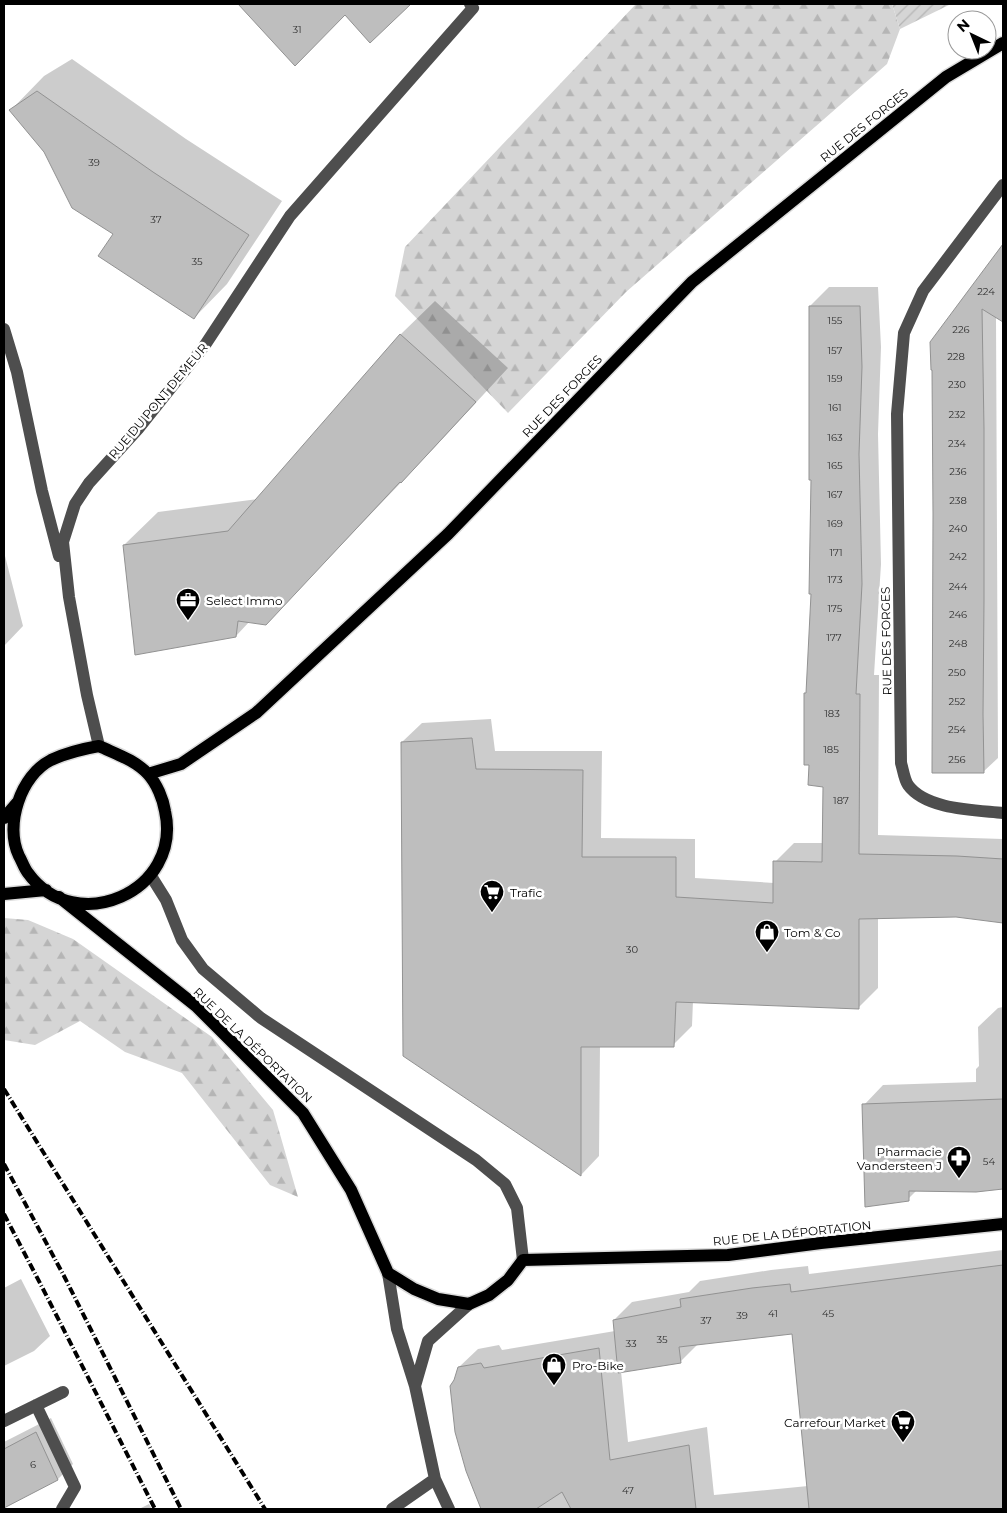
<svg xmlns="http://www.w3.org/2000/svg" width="1007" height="1513" font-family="Montserrat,sans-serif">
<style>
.forest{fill:url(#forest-firs)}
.garden{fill:url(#garden-furrows)}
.shadow{fill:#0003;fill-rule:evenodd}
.building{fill:#bebebe;stroke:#929292}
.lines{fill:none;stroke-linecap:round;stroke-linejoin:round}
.major-casing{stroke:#dbdbdb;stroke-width:15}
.minor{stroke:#4e4e4e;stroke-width:12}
.major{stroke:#000;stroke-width:12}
.rail{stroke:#000;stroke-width:4;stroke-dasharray:8 2.5 1 2.5;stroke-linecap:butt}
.labels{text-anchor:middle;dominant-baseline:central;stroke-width:5;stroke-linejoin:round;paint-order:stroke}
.number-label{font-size:10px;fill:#303030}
.street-label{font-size:12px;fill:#000;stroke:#fff}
.poi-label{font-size:12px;fill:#000;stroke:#fff;text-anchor:start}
</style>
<defs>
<pattern id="forest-firs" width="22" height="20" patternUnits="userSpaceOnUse" patternTransform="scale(1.25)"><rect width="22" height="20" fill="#d5d5d5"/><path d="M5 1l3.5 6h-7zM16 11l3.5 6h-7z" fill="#b5b5b5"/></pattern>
<pattern id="garden-furrows" width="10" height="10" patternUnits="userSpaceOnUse" patternTransform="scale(1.25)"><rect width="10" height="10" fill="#d5d5d5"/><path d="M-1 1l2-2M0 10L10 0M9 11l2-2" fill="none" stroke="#b5b5b5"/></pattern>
</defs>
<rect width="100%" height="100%" fill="#fff"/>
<path class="forest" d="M636,4H892L900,29L887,64L626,292L508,413L395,296L405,247Z
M4,918L28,920L73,939L212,1037L273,1110L298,1197L270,1185L182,1073L125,1052L80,1021L35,1045L4,1040Z"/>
<path class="garden" d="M892,4H951L900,29Z"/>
<path class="shadow" d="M240,4H409L370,41L345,14L295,64Z
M72,59L186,139L282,201L227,284L194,318L114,234L11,110L44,76Z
M1003,245V321L996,316L998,758L983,772L933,369L932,342Z
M829,287H878L881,347L878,434L881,564L874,675H879L878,835L1003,839V921L956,916L878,918V988L858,1008L693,1001L692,1026L673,1045H600L599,1156L581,1175L402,742L422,723L491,719L495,751H602L601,838L695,839V878L774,883L775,862L794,843H823L824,786L810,764L807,692L812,593L810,306Z
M435,301L508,368L434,448L299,589L250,621L236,636L124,545L158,512L258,499L401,334Z
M4,552L23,626L4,646Z
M1003,1007V1187L975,1191L917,1190L908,1199L864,1105L883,1085L976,1082V1069L979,1066L978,1027L998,1008Z
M1003,1250V1509H482L467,1470L455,1381L459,1367L478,1349L499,1345L502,1350L615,1331L614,1320L632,1302L689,1292L700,1281L771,1270L808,1266L809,1274ZM794,1332L808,1486L714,1495L707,1427L628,1442L621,1371L680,1362L699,1343Z
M21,1279L50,1336L34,1351L4,1366V1288Z
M51,1418L73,1464L58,1479L4,1507V1442Z
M149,1504L152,1509H139Z"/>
<path class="building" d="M238,4H411L370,43L345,15L295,66Z
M37,91L153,172L249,235L194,319L98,256L113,234L72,208L44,152L9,110Z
M1003,244V322L982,309L984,429V600L983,714L984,773H932L933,514L932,370H931L930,342Z
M809,306H860L862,367L859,454L862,584L856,694H860L859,854L957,856L1003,859V923L956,917L859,919V1009L676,1002L674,1047H581V1176L403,1056L401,742L472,738L476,769L583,770L582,857H676V897L773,903V861L822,862L823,787L808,785L809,765H804V693H806L811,594H809L811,480H809Z
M400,334L476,402L401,483L400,482L266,625L238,621L236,637L135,655L123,545L228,531Z
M1003,1099V1189L976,1192L909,1191V1201L865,1207L862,1104Z
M1003,1265V1509H809L792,1334L679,1347L681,1363L618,1373L613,1320L681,1307L680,1299L752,1288L790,1284L791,1292Z
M599,1348L610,1460L689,1445L696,1509H571L562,1492L536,1509H481L466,1471L455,1432L450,1386L454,1380L458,1367L481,1363L484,1368Z
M36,1432L58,1480L4,1508V1449Z"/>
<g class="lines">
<defs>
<path id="major" d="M99,746C116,754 135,760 148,774C157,784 163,799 165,811C183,892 75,938 28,873C24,868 22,861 19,856C4,825 21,775 51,760C66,753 82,749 99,746Z
M148,774L181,764L256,713L448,534L692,282L946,77L1003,43
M4,818L17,803
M4,894L46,890
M59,897L196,1006L303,1113L351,1190L388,1273L414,1289L438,1299L469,1304L489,1295L508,1280L523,1260L728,1255L821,1243L1003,1224"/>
</defs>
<use href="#major" class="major-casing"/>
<path class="minor" d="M1003,185L923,291L904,333L897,414L901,763C903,769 904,779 908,785C926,810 976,810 1003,813
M4,329L17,372L42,491L59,556
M99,746L87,695L69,597L63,542L75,504L89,483L138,429L205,345L290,216L473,8L470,4
M151,876L166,900L182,940L203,969L261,1018L476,1160L505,1184L517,1208L523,1260
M388,1273L397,1329L415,1386L435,1479L449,1509
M415,1386L428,1341L469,1304
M36,1405L75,1487L62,1509
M4,1421L63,1392
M392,1509L435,1479"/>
<use href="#major" class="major"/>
<path class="rail" d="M4,1089L265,1509
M4,1164L64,1276L181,1509
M4,1214L42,1287L155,1509"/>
</g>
<defs>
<symbol id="office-pin" viewBox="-11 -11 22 30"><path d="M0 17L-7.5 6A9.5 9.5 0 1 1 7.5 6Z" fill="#000" stroke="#fff"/><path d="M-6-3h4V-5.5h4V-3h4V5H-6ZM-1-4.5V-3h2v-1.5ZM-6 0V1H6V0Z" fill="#fff"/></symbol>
<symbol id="supermarket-pin" viewBox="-11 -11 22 30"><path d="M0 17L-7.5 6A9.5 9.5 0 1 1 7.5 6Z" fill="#000" stroke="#fff"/><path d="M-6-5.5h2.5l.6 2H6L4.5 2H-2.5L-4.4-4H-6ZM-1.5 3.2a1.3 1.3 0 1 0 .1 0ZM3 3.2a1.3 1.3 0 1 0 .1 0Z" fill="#fff"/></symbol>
<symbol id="shop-pin" viewBox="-11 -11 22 30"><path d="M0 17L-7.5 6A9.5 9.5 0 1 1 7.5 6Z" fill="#000" stroke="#fff"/><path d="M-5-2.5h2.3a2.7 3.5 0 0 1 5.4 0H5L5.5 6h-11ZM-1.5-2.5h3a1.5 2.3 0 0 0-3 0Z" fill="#fff"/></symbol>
<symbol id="pharmacy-pin" viewBox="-11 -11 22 30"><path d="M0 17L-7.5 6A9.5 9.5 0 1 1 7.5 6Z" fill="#000" stroke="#fff"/><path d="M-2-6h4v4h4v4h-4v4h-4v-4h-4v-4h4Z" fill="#fff"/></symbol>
</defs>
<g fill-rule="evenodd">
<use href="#office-pin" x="174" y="586" width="28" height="38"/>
<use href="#supermarket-pin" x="478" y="878" width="28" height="38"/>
<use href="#shop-pin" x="753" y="918" width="28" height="38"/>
<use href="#pharmacy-pin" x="945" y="1144" width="28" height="38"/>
<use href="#shop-pin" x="540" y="1351" width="28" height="38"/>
<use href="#supermarket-pin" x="889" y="1408" width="28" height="38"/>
</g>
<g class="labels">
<g class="number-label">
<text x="297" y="29">31</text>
<text x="94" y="162">39</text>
<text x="156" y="219">37</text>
<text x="197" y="261">35</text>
<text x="986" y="291">224</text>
<text x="835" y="320">155</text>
<text x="961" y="329">226</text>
<text x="835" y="350">157</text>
<text x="956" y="356">228</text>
<text x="835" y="378">159</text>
<text x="957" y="384">230</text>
<text x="835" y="407">161</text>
<text x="957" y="414">232</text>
<text x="835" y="437">163</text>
<text x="957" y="443">234</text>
<text x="835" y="465">165</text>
<text x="958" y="471">236</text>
<text x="835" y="494">167</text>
<text x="958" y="500">238</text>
<text x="835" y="523">169</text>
<text x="958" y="528">240</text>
<text x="836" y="552">171</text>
<text x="958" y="556">242</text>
<text x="835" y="579">173</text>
<text x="958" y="586">244</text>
<text x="835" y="608">175</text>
<text x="958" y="614">246</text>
<text x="834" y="637">177</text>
<text x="958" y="643">248</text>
<text x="957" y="672">250</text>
<text x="957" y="701">252</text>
<text x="832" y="713">183</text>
<text x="957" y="729">254</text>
<text x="831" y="749">185</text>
<text x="957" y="759">256</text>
<text x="841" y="800">187</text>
<text x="632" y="949">30</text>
<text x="989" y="1161">54</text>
<text x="773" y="1313">41</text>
<text x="828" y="1313">45</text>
<text x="742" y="1315">39</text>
<text x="706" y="1320">37</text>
<text x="662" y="1339">35</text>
<text x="631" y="1343">33</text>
<text x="33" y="1464">6</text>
<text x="628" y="1490">47</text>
</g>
<g class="street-label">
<text transform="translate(864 125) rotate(-39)">RUE DES FORGES</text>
<text transform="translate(562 396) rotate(-46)">RUE DES FORGES</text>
<text transform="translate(158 401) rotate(-50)">RUE DU PONT DEMEUR</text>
<text transform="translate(886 641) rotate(-91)">RUE DES FORGES</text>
<text transform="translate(253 1045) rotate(44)">RUE DE LA DÉPORTATION</text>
<text transform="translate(792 1233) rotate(-6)">RUE DE LA DÉPORTATION</text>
</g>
<g class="poi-label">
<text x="206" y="600">Select Immo</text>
<text x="510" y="892">Trafic</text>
<text x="784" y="932">Tom &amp; Co</text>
<text x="942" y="1151" text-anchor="end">Pharmacie<tspan x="942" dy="14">Vandersteen J</tspan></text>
<text x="572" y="1365">Pro-Bike</text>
<text x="886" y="1422" text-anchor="end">Carrefour Market</text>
</g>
</g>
<rect width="1007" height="1513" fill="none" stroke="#000000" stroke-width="10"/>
<g transform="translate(972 35) rotate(317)"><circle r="24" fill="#ffffff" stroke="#999999"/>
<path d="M0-4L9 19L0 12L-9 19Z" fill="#000000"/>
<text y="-8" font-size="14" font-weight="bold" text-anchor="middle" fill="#000000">N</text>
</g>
</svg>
